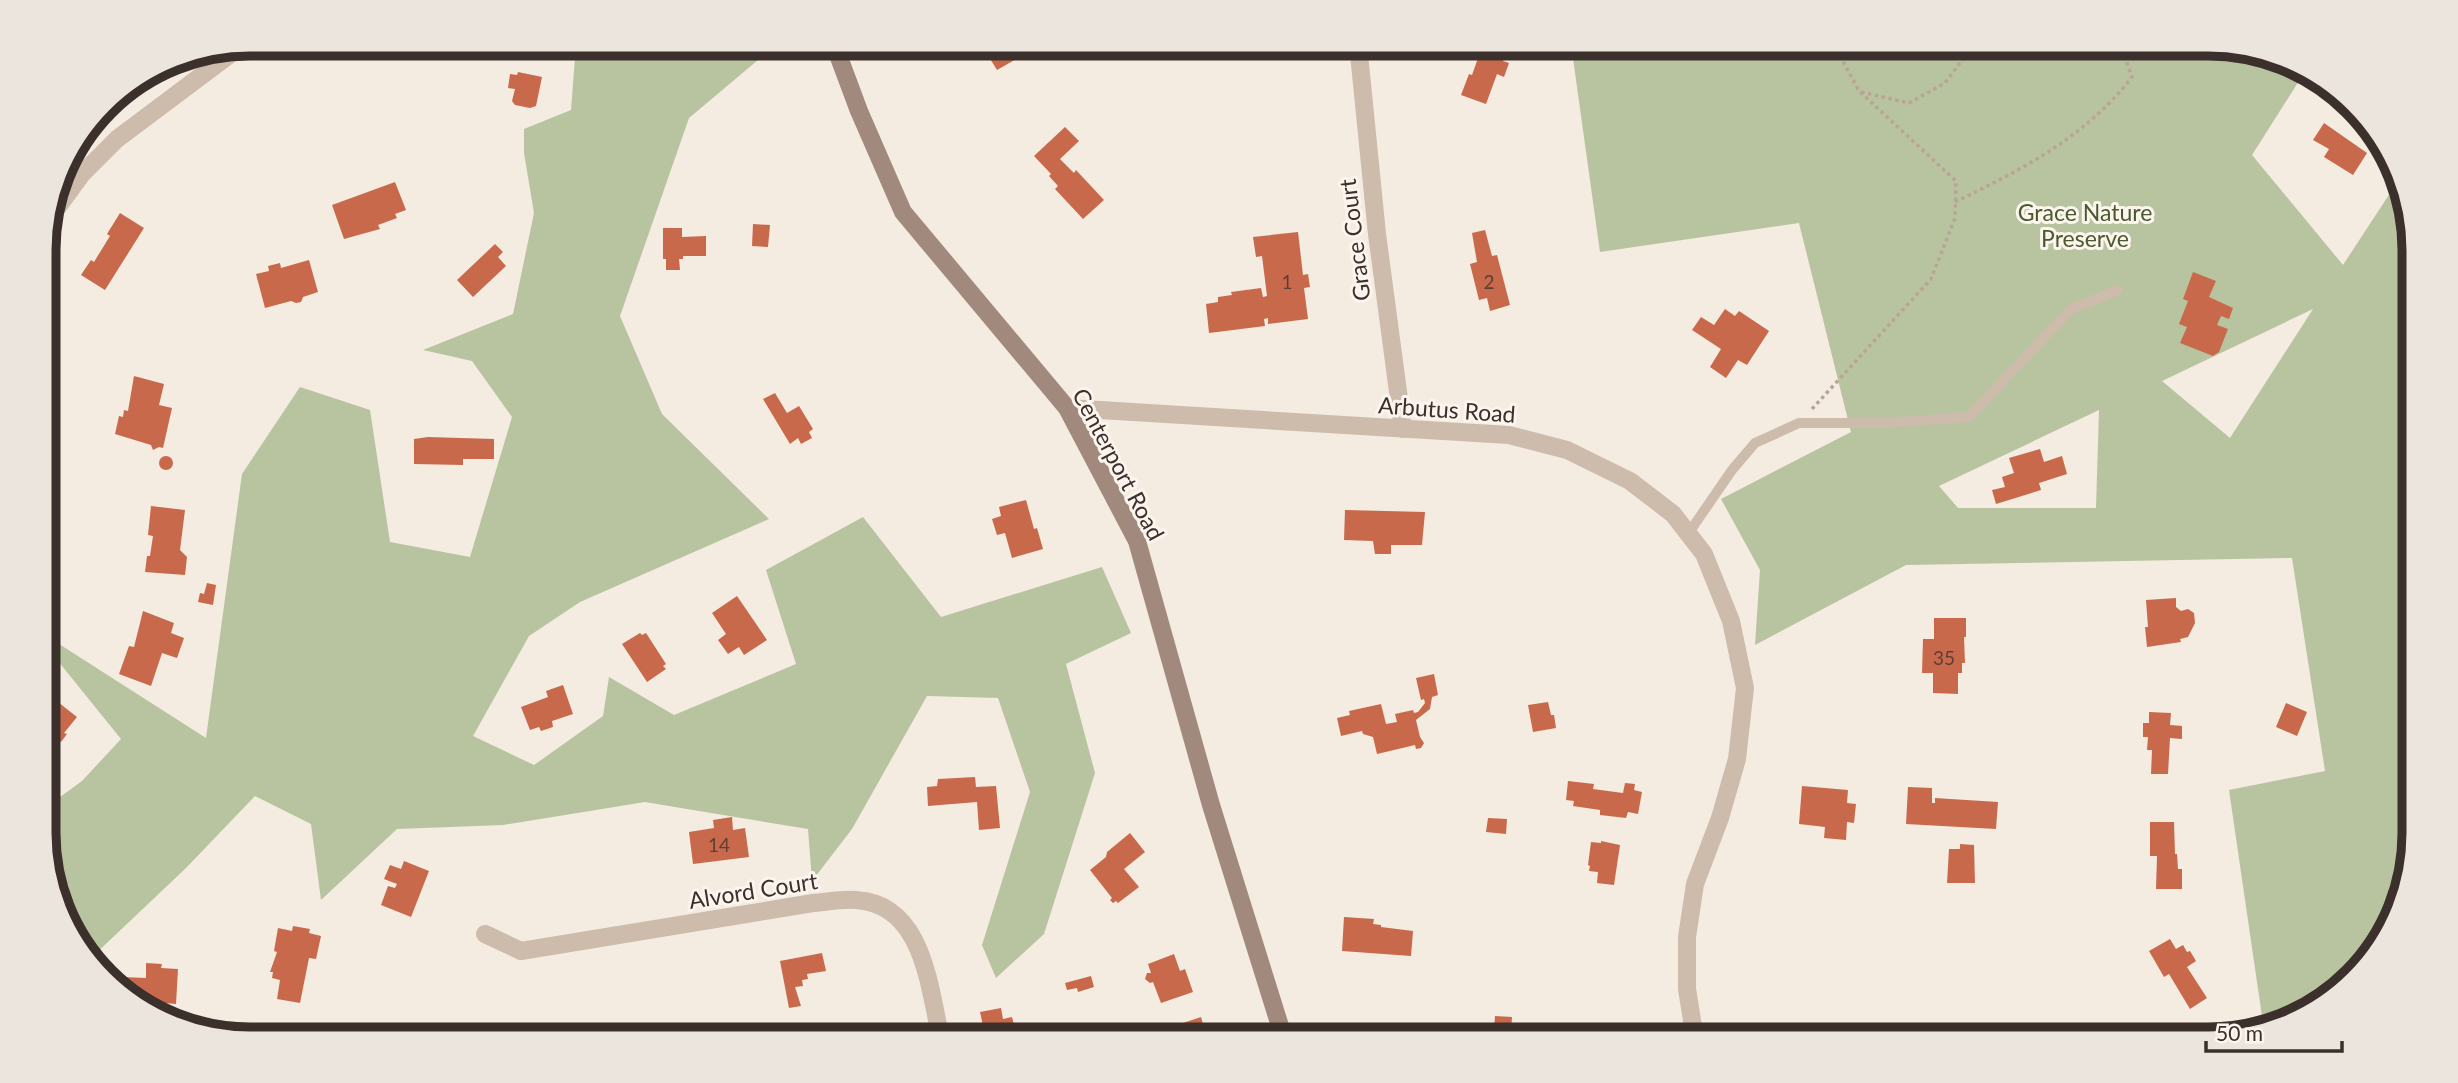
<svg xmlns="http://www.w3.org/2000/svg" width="2458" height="1083" font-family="Lato,sans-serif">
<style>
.green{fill:#b8c4a0;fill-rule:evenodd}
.building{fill:#c8694b}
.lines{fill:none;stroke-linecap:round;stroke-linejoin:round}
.path{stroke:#b9a596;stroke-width:3.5;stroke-dasharray:3.5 3.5;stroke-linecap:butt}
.lane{stroke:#cdbbac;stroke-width:10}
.street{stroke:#cdbbac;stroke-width:18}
.secondary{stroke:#a18a7d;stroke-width:18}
.labels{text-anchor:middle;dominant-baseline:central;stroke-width:6;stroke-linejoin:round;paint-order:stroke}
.number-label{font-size:19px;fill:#5e3e33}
.park-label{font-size:23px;fill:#4a5a2e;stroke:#fbf5ee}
.street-label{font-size:23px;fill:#3b302b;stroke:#fbf5ee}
.rim{fill:none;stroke:#3b302b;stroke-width:9}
</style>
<rect width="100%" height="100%" fill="#f4ebe1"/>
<path class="green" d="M576,44H767L758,60L689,118L620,316L662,414L769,519L580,602L529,636L473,736L534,765L603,716L609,677L674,715L796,664L766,570L863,517L941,617L1102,567L1131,633L1066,664L1095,773L1044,934L996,978L982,945L1030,792L998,698L927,696L852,829L812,881L808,829L645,802L503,825L397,829L321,900L311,824L255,796L186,868L91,958H86L46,860L45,808L82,781L121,739L45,645V635L206,738L242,474L300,387L370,410L390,542L470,557L512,417L472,361L423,350L513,314L534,213L524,153V129L571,110Z
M1571,44H2208L2286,59L2304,73L2252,155L2343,265L2396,184L2412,223L2414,646L2409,647L2414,675V833L2399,911L2333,997L2275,1028L2264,1030L2229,790L2325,771L2292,558L1906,565L1755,645L1760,570L1721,499L1851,432L1799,223L1600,252ZM2313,309L2230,438L2162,381ZM2099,410L2096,508H1958L1939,486Z"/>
<path class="building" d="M986,44H1019L1025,54L997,70L989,57L994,52Z
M1483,44L1506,51L1503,61L1509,63L1504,77L1497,74L1486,104L1461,95L1469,74L1472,75Z
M518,72L542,77L536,106L530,108L515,105L512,101L515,89L508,88L510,74L517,75Z
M2324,123L2367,153L2353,175L2324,157L2329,149L2313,140Z
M1065,127L1079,141L1060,159L1074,173L1076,170L1104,200L1083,219L1055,189L1058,186L1049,176L1051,174L1034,156Z
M395,182L406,210L395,214L397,218L378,225L380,229L344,239L332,205Z
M120,213L144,228L105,290L81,275L91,260L94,262L110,236L107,234Z
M753,224L770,225L768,247L752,246Z
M663,228H682V237L706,236V256H683V259H679L680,270H666V259H663Z
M1485,230L1492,256L1497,255L1510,305L1490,311L1487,298L1479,300L1470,264L1477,262L1472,233Z
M1298,232L1303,275L1308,274L1310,287L1304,288L1308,319L1268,324V318L1264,319L1265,326L1209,333L1206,304L1218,302V297L1232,295L1231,292L1261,288L1263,297L1267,296L1262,256L1256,257L1253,237Z
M495,244L503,252L498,257L506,266L473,297L457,280Z
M309,260L318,292L303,297L301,302L296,303L291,301L265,308L256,274L269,271L268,266L280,263L281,268Z
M2193,272L2216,281L2209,297L2233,308L2229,319L2221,316L2217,325L2228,329L2219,352L2213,356L2180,343L2187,327L2179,324L2188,301L2183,299Z
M1725,309L1735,316L1739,311L1769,331L1747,365L1738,360L1726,378L1710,367L1721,349L1692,330L1701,317L1714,325Z
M134,376L164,384L159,405L172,408L163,448L159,447L153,450L151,445L115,434L119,416L123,417L124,410L128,411Z
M775,393L787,413L799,406L813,429L809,432L812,438L801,444L798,438L790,444L763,399Z
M428,437L494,439V459H463V465L414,464V439Z
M2040,449L2044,462L2062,456L2067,474L2039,483L2041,490L1996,504L1992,490L2005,487L2002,477L2014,473L2009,458Z
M159 463a7 7 0 1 1 14 0a7 7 0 1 1-14 0Z
M1026,500L1034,529L1037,528L1043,549L1012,558L1005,533L997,535L992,519L1001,516L999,507Z
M151,506L185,510L180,550L187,557L185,575L145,572L147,556H150L153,536L148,535Z
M1345,510L1425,512L1422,545H1391V554H1375L1373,541L1344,540Z
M207,583L216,585L213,605L198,602L200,593L204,594Z
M737,596L767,640L744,655L739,647L728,654L718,640L726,634L712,613Z
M2176,598V607L2181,611L2188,609L2194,613L2195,623L2188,637L2180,639L2181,642L2147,647L2145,627H2148L2146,600Z
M143,611L174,623L171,633L184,638L177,658L162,653L151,686L119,674L129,646L134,647Z
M1934,618H1966V637H1964L1965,663H1962V673H1958V694L1933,693V673H1922L1923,639H1934Z
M640,633L642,635L646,633L666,664L663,666L666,669L647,682L622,644Z
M1434,674L1438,695L1432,697L1430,709L1416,720L1420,737L1424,743L1421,748L1416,749L1415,745L1377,754L1373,737L1363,734L1362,731L1341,736L1337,718L1350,715L1349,711L1381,704L1386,724L1397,722L1395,714L1413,710L1414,713L1418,712L1425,703L1424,699L1421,700L1416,678Z
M563,685L573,714L552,721L553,727L541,731L539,727L530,730L521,707L548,697L546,691Z
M49,695L77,717L64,733L67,734L61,742L58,740L52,748L54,750L45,763V700Z
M1548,702L1551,715H1554L1556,728L1533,732L1528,705Z
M2286,703L2307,712L2297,736L2276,727Z
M2149,712L2171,713L2170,725L2182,726V739L2170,738L2168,774H2151L2152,750H2147L2148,737H2143V723H2149Z
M975,777L976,787L996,786L1000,828L979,830L977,802L928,806L927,787L937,786L938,779Z
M1568,781L1594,784L1593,789L1623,793L1625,783L1635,784L1634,790L1642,792L1638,814L1628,812L1626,818L1600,815V810L1573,806L1574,801L1566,800Z
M1802,786L1848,790L1847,803L1856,804L1854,823L1847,822L1846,840L1824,838L1825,827L1799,824Z
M1908,787L1932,788V803H1935V798L1998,802L1996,829L1906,824Z
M732,817L733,830L745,828L749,857L693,864L689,832L714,828L713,820Z
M1488,818L1507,819L1506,834L1486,832Z
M2150,822H2174L2175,854H2177L2178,869H2182V889H2156L2157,856H2150Z
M1130,833L1145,852L1124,869L1139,887L1118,903L1116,901L1113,903L1110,900L1112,898L1090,870L1106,857L1107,852Z
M1601,841L1620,845L1614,885L1597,883L1598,872L1589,871L1590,866L1588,865L1591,842L1601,843Z
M1960,844L1974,845L1975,883H1947L1949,849H1960Z
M404,861L429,871L411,917L381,905L388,886L395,888L397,884L384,879L390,865L401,869Z
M1344,917L1374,919L1373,924L1381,925V927L1413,931L1411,956L1342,951Z
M293,926L310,929L309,933L321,936L316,959L309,958L300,1003L277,999L280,980L272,978L273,972H270L277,952L274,951L278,928L292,931Z
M2170,939L2176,949L2183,945L2187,952L2190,951L2196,961L2187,967L2207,998L2190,1009L2169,974L2164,977L2149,951Z
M822,953L826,971L807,974L808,979L802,980L803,986L795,987L801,1006L789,1008L780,961Z
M1174,954L1180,971L1185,969L1193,992L1161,1003L1153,982L1150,983L1145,979L1147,973H1151L1148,964Z
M146,963L162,964L161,968L178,969L176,1004L142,1001L123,987V977L146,978Z
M1091,976L1094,987L1078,992L1077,988L1067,990L1065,983Z
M1001,1008L1003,1019L1012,1017L1016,1033L1004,1036L1005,1039H986L980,1012Z
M1495,1016L1512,1017L1511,1030L1494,1029Z
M1201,1017L1204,1028L1208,1027L1211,1034H1213L1215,1038L1183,1039L1182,1035L1187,1033L1183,1023Z
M1910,1030L1912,1037L1932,1031L1934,1039H1894L1893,1035Z"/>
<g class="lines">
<path class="path" d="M1861,92L1909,103L1945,83L1974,44
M1955,202C2021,170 2086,137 2132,77L2121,47L2118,44
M1812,409L1931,279L1955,218L1956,181L1859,91L1839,54L1841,44"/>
<path class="lane" d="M1688,534L1732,470L1755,443L1799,423H1886L1969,417L2071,309L2118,290"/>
<path class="street" d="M1358,44L1377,234L1403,429
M49,219L82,174L117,139L241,46
M1067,408L1509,435L1567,450L1630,481L1673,514L1704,554L1731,621L1745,688L1737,759L1720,818L1695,884L1687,937V989L1695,1039
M485,934L521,951L813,903C826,902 842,899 856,900C924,904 929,988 941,1039"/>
<path class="secondary" d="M834,44L859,111L903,212L1067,408L1137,541L1211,805L1284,1039"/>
</g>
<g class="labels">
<g class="number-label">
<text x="1287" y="281">1</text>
<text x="1489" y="281">2</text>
<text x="1944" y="657">35</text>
<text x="719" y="844">14</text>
</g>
<g class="park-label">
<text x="2085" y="212">Grace Nature<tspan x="2085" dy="26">Preserve</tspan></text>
</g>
<g class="street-label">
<text transform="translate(1354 240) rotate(-97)">Grace Court</text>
<text transform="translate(1447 409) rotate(4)">Arbutus Road</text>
<text transform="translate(1119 464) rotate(62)">Centerport Road</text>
<text transform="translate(753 890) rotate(-9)">Alvord Court</text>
</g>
</g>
<path d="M0 0H2458V1083H0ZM250 56H2208A194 194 0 0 1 2402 250V833A194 194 0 0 1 2208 1027H250A194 194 0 0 1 56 833V250A194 194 0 0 1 250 56Z" fill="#ece5de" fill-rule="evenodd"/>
<path class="rim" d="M250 56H2208A194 194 0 0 1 2402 250V833A194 194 0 0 1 2208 1027H250A194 194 0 0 1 56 833V250A194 194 0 0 1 250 56Z"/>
<path d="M2206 1041v10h136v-10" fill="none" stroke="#3b302b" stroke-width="3.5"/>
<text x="2216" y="1041" font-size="21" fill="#3b302b" stroke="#fbf5ee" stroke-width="5" paint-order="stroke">50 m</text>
</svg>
